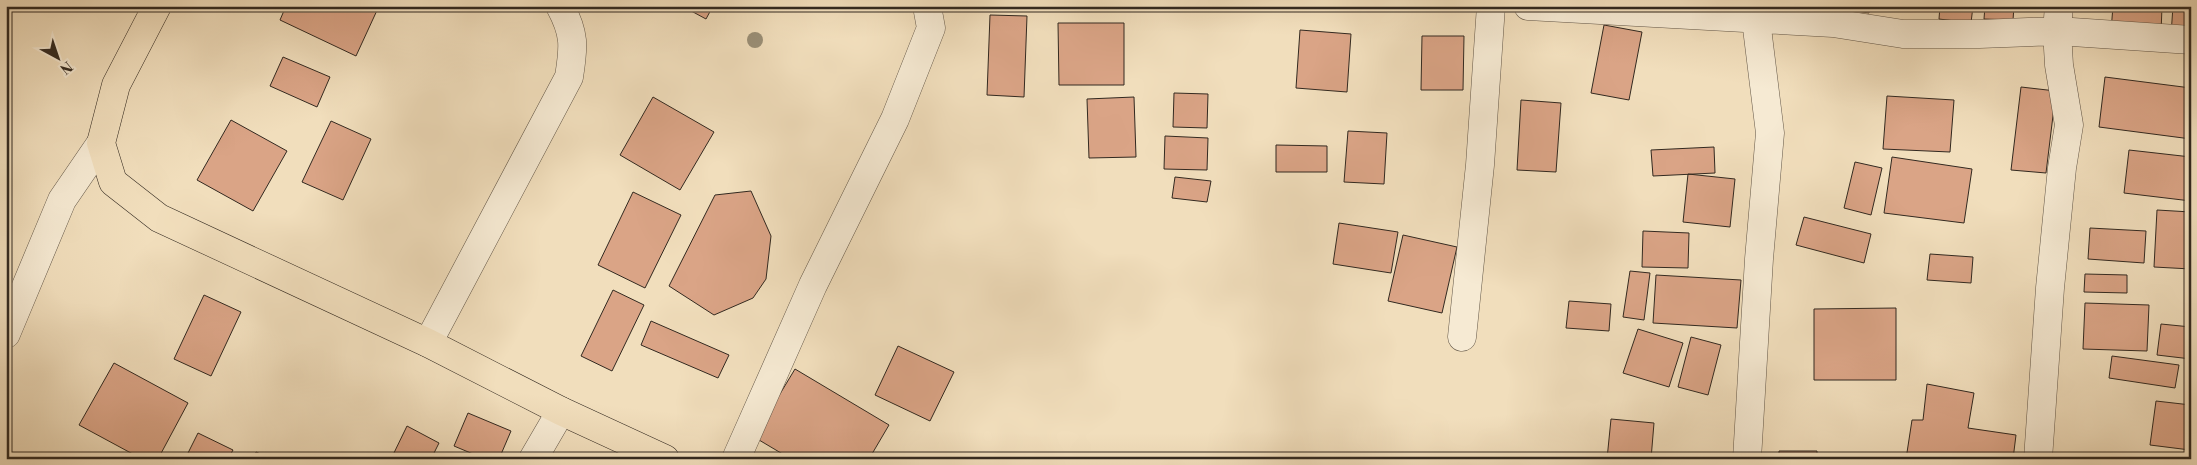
<svg xmlns="http://www.w3.org/2000/svg" width="2197" height="465" font-family="'Libre Bodoni',serif">
<style>
.building{fill:#daa486;stroke:#322920}
.lines{fill:none;stroke-linecap:round;stroke-linejoin:round}
.minor-casing{stroke:#625647;stroke-width:29}
.major-casing{stroke:#322920;stroke-width:29}
.minor{stroke:#f6ead3;stroke-width:28}
.major{stroke:#f1debc;stroke-width:28}
.tree{fill:#9a8f77}
</style>
<rect width="100%" height="100%" fill="#f1debc"/>
<filter id="stains"><feTurbulence type="fractalNoise" baseFrequency=".004" numOctaves="4"/><feColorMatrix values="0 0 0 0 .2 0 0 0 0 .09 0 0 0 0 .02 0 0 0 .5 -.17"/></filter>
<radialGradient id="worn" r=".72"><stop offset=".6" stop-color="#630" stop-opacity="0"/><stop offset="1" stop-color="#630" stop-opacity=".3"/></radialGradient>
<path class="building" d="M286,6H379L356,56L280,20Z
M682,6H713L706,19Z
M1822,6H1870L1869,13Z
M1940,6H1973L1971,23L1939,19Z
M1985,6H2014L2013,20L1984,19Z
M2113,6H2162L2161,34L2111,31Z
M2173,6H2191V37L2171,35Z
M990,15L1027,16L1024,97L987,95Z
M1058,23H1124V85H1059Z
M1604,25L1642,32L1629,100L1591,93Z
M1300,30L1351,34L1347,92L1296,88Z
M1422,36H1464L1463,90H1421Z
M283,57L330,77L317,107L270,86Z
M2105,77L2191,88V139L2099,127Z
M2021,87L2056,91L2046,173L2011,170Z
M1174,93L1208,94L1207,128L1173,127Z
M1887,96L1954,100L1950,152L1883,149Z
M653,97L714,132L680,190L620,155Z
M1134,97L1136,157L1089,158L1087,99Z
M1521,100L1561,103L1556,172L1517,170Z
M231,120L287,151L253,211L197,180Z
M331,121L371,139L343,200L302,182Z
M1348,131L1387,133L1384,184L1344,182Z
M1165,136L1208,138L1207,170L1164,169Z
M1276,145L1327,146V172H1276Z
M1714,147L1715,173L1653,176L1651,150Z
M2129,150L2191,157V201L2124,193Z
M1892,157L1972,169L1964,223L1884,213Z
M1855,162L1882,168L1871,215L1844,208Z
M1688,174L1735,179L1730,227L1683,222Z
M1175,177L1211,181L1207,202L1172,198Z
M751,191L771,236L766,279L753,298L714,315L669,286L715,195Z
M633,192L681,215L645,288L598,265Z
M2157,210L2191,212V269L2154,267Z
M1804,217L1871,234L1864,263L1796,245Z
M1339,223L1398,232L1391,273L1333,264Z
M2090,228L2146,231L2144,263L2088,259Z
M1643,231L1689,233L1688,268L1642,267Z
M1403,235L1457,247L1442,313L1388,301Z
M1930,254L1973,257L1971,283L1927,280Z
M1630,271L1650,273L1644,320L1623,317Z
M2085,274L2127,275V293L2084,292Z
M1656,275L1741,280L1737,328L1653,323Z
M613,290L644,305L612,371L581,356Z
M204,295L241,312L211,376L174,359Z
M1569,301L1611,304L1609,331L1566,328Z
M2085,303L2149,305L2147,351L2083,349Z
M1896,308V380H1814V309Z
M651,321L729,355L718,378L641,345Z
M2161,324L2191,327V359L2157,355Z
M1638,329L1683,343L1669,387L1623,373Z
M1691,337L1721,345L1708,395L1678,387Z
M898,346L954,372L930,421L875,395Z
M2112,356L2179,365L2175,388L2109,378Z
M114,363L188,403L158,459H142L79,425Z
M795,369L889,425L869,459H791L754,437Z
M1927,384L1974,393L1968,428L2016,435L2013,459H1906L1912,420H1923Z
M2156,401L2191,405L2190,450L2150,445Z
M468,413L511,431L499,459H485L454,446Z
M1611,419L1654,423L1651,459H1607Z
M407,426L439,443L431,459H391Z
M198,433L233,450L228,459H185Z
M1779,451H1817V459H1779Z
M256,452L272,459H253Z"/>
<g class="lines">
<defs>
<path id="minor" d="M1528,6L1833,23L1903,34H1979L2057,31L2191,40
M6,334L62,200L101,143
M1462,337L1480,165L1491,6
M428,343L569,77C574,46 575,34 560,6
M533,459L561,411
M736,459L813,285L895,119L931,28L927,6
M1747,459L1759,259L1770,133L1756,20L1758,6
M2038,459L2050,288L2062,168L2069,125L2059,65L2057,31L2059,6"/>
<path id="major" d="M157,6L116,85L101,143L113,182L159,218L428,343L561,411L665,459"/>
</defs>
<use href="#minor" class="minor-casing"/>
<use href="#major" class="major-casing"/>
<use href="#minor" class="minor"/>
<use href="#major" class="major"/>
</g>
<circle class="tree" cx="755" cy="40" r="8"/>
<rect width="2197" height="465" fill="none" stroke="#f1debc" stroke-width="25"/>
<rect x="8" y="8" width="2182" height="450" fill="none" stroke="#322920" stroke-width="2.5"/>
<rect x="12" y="12" width="2172" height="440" fill="none" stroke="#322920"/>
<g transform="translate(58 58) rotate(140)" stroke="#f6ead3" stroke-width="4" paint-order="stroke">
<path d="M0-4L9 19L0 12L-9 19Z" fill="#322920"/>
<text y="-8" font-size="14" font-weight="bold" text-anchor="middle" fill="#322920">N</text>
</g>
<rect width="100%" height="100%" filter="url(#stains)"/>
<rect width="100%" height="100%" fill="url(#worn)"/>
</svg>
